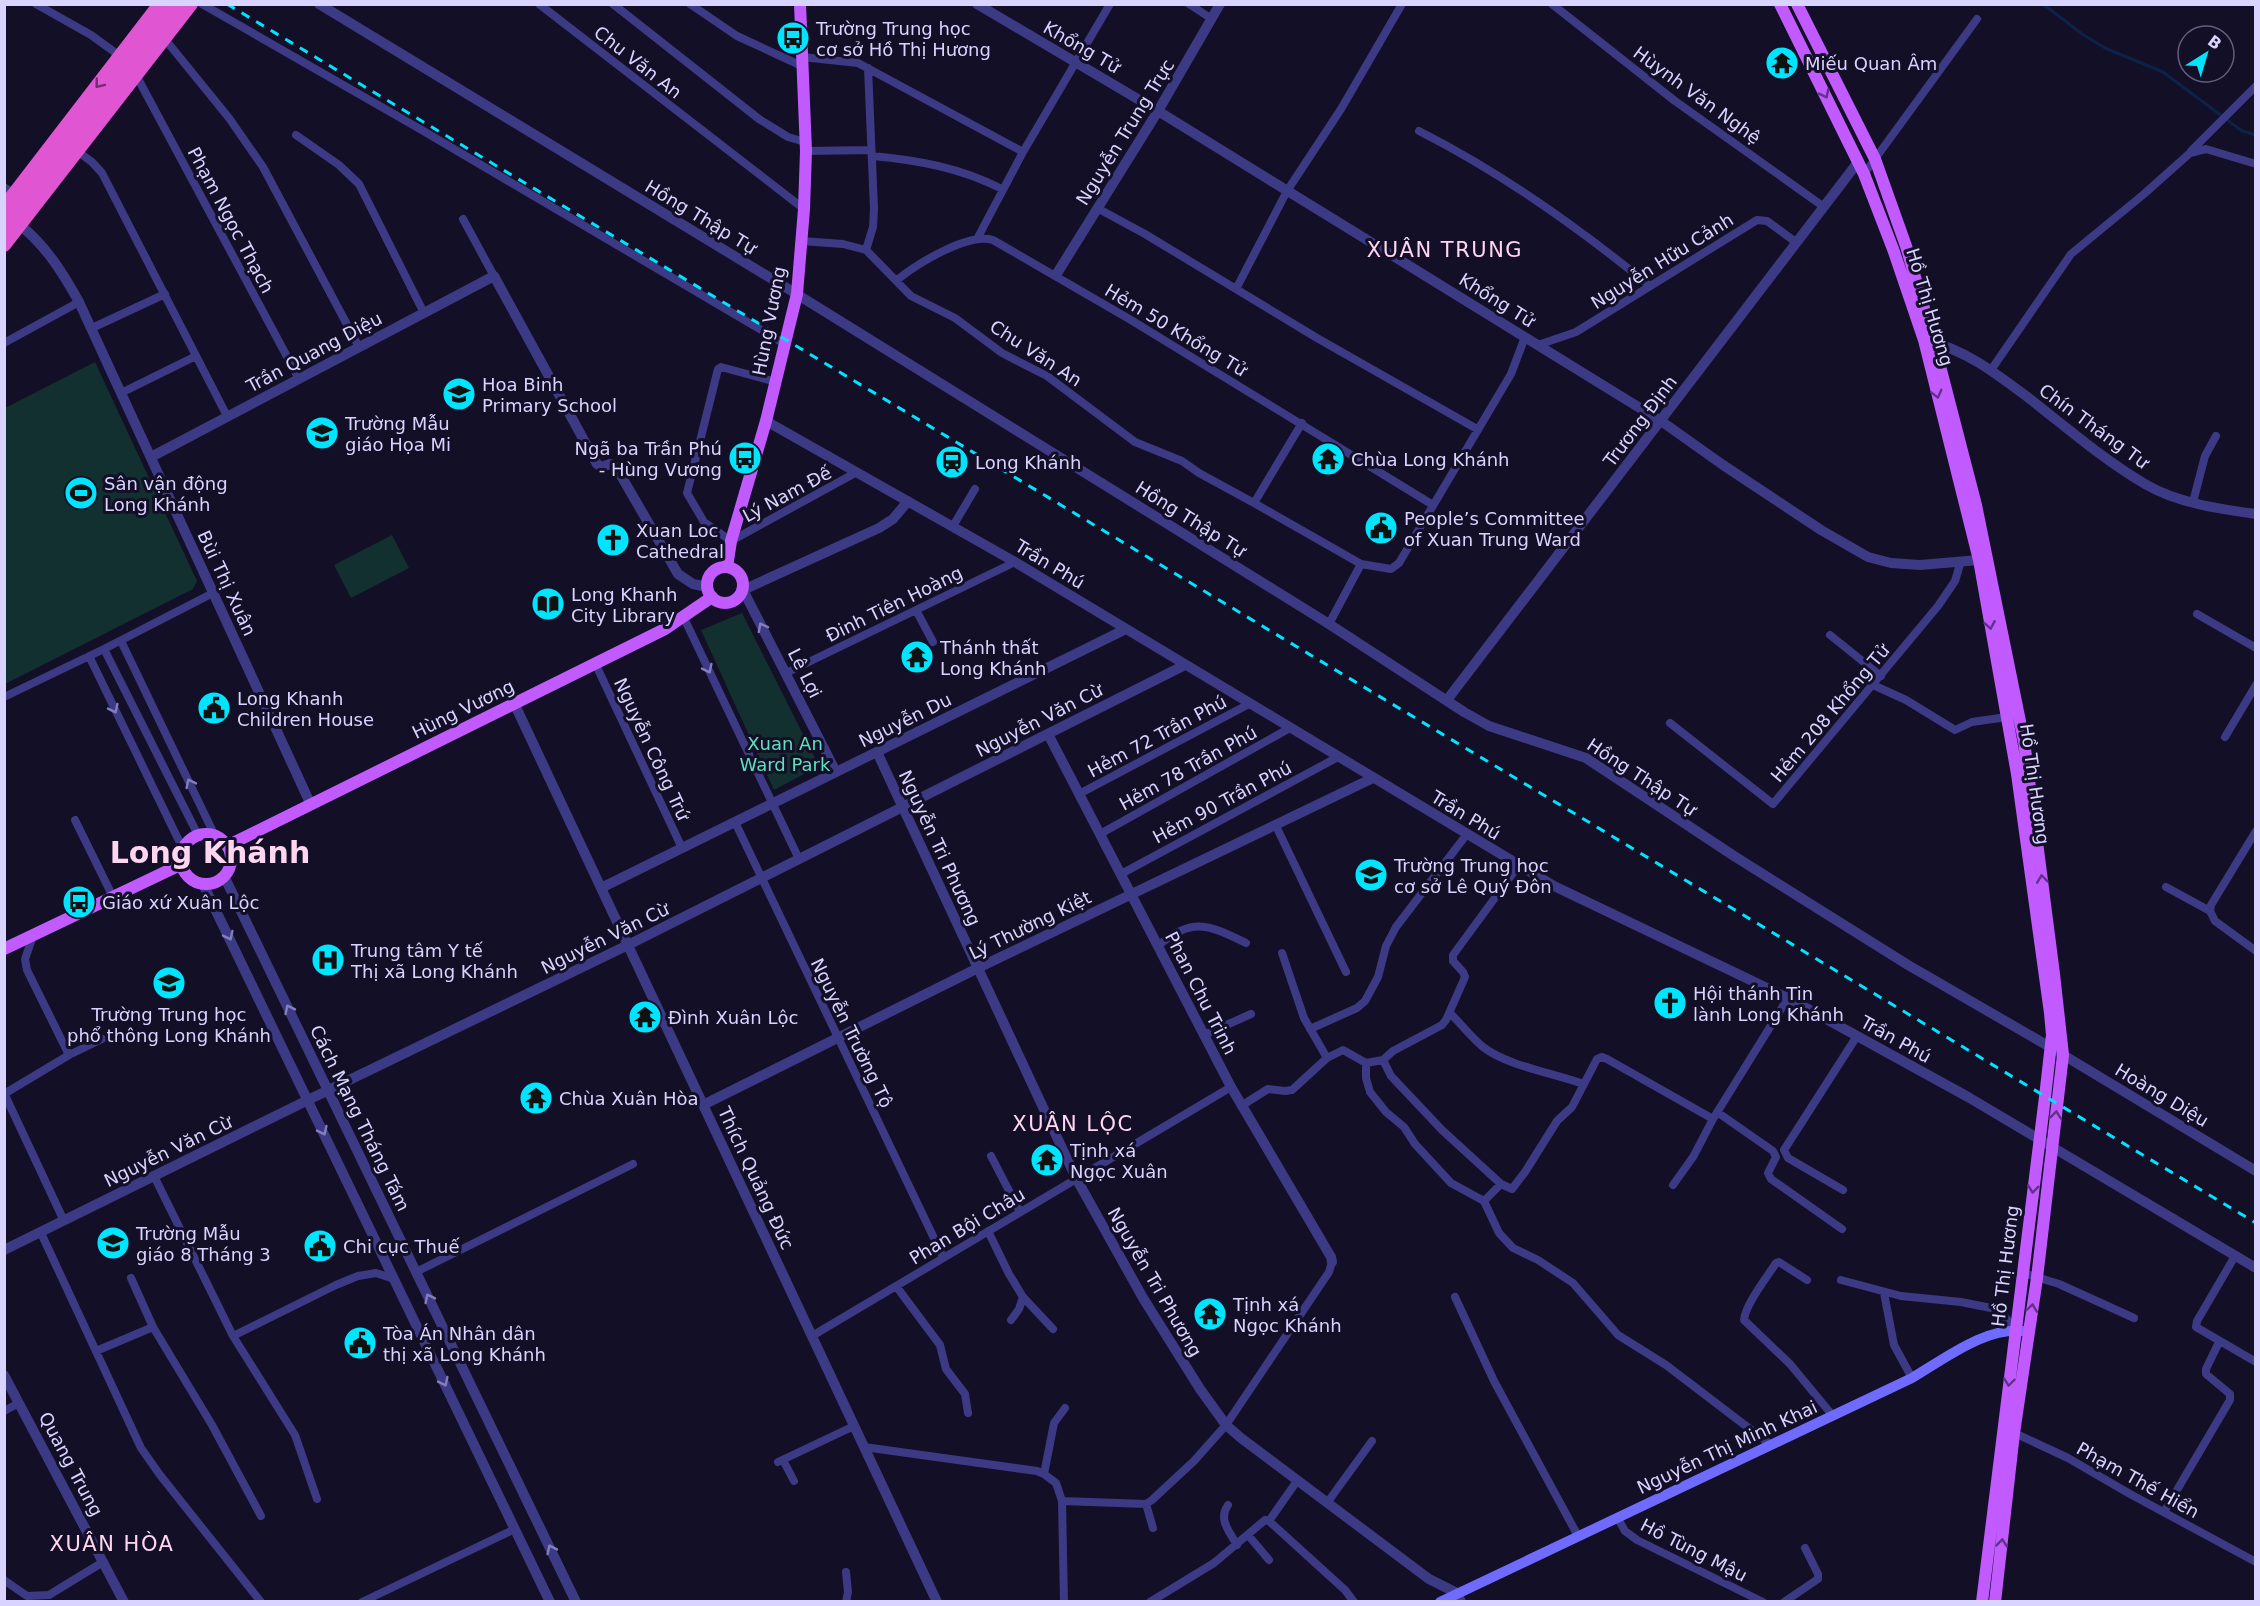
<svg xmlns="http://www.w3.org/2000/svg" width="2260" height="1606" font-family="'DejaVu Sans',sans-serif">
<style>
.green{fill:#12302f}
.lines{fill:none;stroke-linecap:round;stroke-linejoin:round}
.stream{stroke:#0c2248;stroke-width:3}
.minor{stroke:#3d3a85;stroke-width:8}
.tertiary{stroke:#3d3a85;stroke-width:10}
.secondary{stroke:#6f6bff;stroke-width:10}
.primary{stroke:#c25bff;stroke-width:12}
.trunk{stroke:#e055d1;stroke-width:14}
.rail{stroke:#00e5ff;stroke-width:3;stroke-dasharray:9 8;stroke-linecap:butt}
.trunk-bridge{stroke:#e055d1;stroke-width:14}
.oneway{stroke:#6f2e73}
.oneway2{stroke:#623188}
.oneway3{stroke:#837fbc}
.labels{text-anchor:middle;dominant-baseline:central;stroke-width:6;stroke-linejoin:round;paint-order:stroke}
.poi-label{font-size:18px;fill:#d9d4ff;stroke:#130f26;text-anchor:start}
.street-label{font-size:18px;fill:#d9d4ff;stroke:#130f26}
.park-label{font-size:18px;fill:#5fe0c0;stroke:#130f26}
.quarter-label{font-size:21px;letter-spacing:1.5px;fill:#ffd6f0;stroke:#130f26}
.town-label{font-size:30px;font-weight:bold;fill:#ffd6f0;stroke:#130f26}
</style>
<rect width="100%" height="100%" fill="#130f26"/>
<path class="green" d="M95,362L197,581L193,589L5,684V408Z
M392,535L409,568L351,598L334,565Z
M742,613L819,766L774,790L701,630Z"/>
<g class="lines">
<path class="stream" d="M2043,4L2082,34L2105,48L2163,72L2242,131L2256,135"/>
<path class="minor" d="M36,4L91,35L120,56
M202,4L420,129L785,344
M539,4L804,209
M613,4L759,119L788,137L805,142
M690,4L737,36L802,66
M1189,4L1212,19
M1552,4L1675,101L1824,207
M164,38L229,118L263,167L359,347
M802,57L858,63L1023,152
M136,75L299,379
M1419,131C1502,173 1578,227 1650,286
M296,135L339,165L359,184L424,313
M77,151L92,162L102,173L227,416
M806,151L871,150
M2191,151L2256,86
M872,156C918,160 961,168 1002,189
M1864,174L1977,19
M4,187L15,194
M1097,208L1145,234L1317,338L1477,429
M463,219L494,276
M977,239L1023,152L1110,4
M801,241L843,244L866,250L911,296L955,318L1002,353L1047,376L1135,442L1182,461L1199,473L1254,503
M866,250L873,227L874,209L868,68
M897,280C917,264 968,232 993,240L1131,320L1433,505
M1236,289L1287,191L1341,109L1402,4
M92,328L165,294
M4,343L79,302
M1538,345L1576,332L1757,220L1767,221L1797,243
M1991,370L2071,254L2144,194L2190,153L2206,149L2256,164
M776,382L721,367L718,369L687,493L704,522L731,541L857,472
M121,393L196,356
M1302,423L1254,503L1361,564
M2193,502L2205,456L2216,436
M953,526L975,489
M916,610L933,642
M2197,614L2256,648
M683,616L799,859
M1329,624L1361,564L1391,569L1399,563L1511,374L1525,337
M1830,635L1881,676
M121,641L215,836
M104,649L198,835
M89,656L183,849
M595,663L682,848
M786,673L1015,562
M1873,685L1906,700L1955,730L1972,722L2007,717
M4,697L104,649L213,593
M1670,723L1773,804L1938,606L1955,581L1961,561
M2225,737L2256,685
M1079,794L1249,704
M75,820L113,897
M735,822L943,1257
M1276,826L1346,972
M2256,831L2211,905L2210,911L2215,921L2256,951
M1100,834L1290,728
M1519,865L1453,955V961L1463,972L1465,977L1446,1020L1442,1025L1393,1051L1383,1060L1366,1063V1078L1370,1092L1386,1112L1404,1127L1415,1144L1451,1183L1484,1201L1499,1233L1513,1248L1538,1260L1573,1283L1618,1335L1666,1365L1771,1445
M1121,874L1338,757
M2166,887L2210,911
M33,936L25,959L27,970L69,1055
M1158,946C1192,916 1209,925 1246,943
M1282,953L1304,1018L1327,1058
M1450,1013C1461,1024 1471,1037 1483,1047C1508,1066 1553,1073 1583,1084
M1310,1029L1357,1008L1365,1001L1378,977L1386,946L1396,927L1467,834
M1204,1035L1251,1014
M1383,1060L1391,1076L1442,1130L1501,1184L1512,1189L1525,1172L1557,1121L1572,1107L1597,1059L1602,1057L1607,1059L1713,1119L1788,998
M4,1093L64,1221
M4,1094L69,1055L102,1039
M1241,1106L1268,1089L1285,1091L1292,1090L1327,1058L1343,1050L1366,1063
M1717,1112L1773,1151L1776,1157L1768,1173L1771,1179L1842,1229
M991,1156L1020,1212
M154,1176L233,1336L295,1435L317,1499
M1673,1185L1693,1157L1713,1119
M1843,1190L1788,1158L1784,1150L1857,1036
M1484,1201L1501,1184
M988,1231L1009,1274L1023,1297L1053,1329
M41,1233L141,1448L160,1475L261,1602
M2235,1256L2197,1321L2196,1327L2256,1362
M416,1272L633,1164
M2023,1273L2059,1284L2134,1318
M131,1278L153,1327L212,1425L261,1516
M1807,1280L1779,1262L1776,1263C1767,1277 1745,1305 1744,1320L1790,1364L1833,1416
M1841,1280L1901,1296L1961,1302L1991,1308L2001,1312L2015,1329
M896,1286L940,1345L946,1369L965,1394L968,1413
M1884,1293L1894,1345L1912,1378
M1455,1297L1494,1381L1578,1536
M1011,1320L1019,1309L1023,1297
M233,1336L336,1285L358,1276L376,1273L394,1279
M812,1336L1231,1087
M96,1351L153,1327
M4,1411L19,1403
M2010,1431L2068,1458L2130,1494L2256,1562
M864,1447L1037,1471L1044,1474L1056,1483L1062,1501L1064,1602
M783,1460L794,1481
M778,1462L854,1426
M1044,1474L1054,1423L1065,1408
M1062,1501L1146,1504L1152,1500L1194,1461L1226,1425L1329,1272L1332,1262
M1327,1503L1372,1441
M1146,1504L1153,1528
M1228,1505C1218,1519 1229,1531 1237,1545
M2164,1512L2230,1400V1394L2206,1374V1369L2219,1342
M1617,1517L1625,1531L1637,1540L1763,1602
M1269,1521L1297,1481
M1248,1535L1269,1560
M846,1572L848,1592L846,1602
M4,1580L27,1596L49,1595L103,1562
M362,1602L515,1529
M1150,1602L1214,1563L1265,1520L1269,1521L1345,1590L1354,1602
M1784,1602L1818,1579V1574L1805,1548"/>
<path class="tertiary" d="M319,4L782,285L1329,624L1464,712L1489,726L1586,758L1734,856L1908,965L2050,1047L2256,1171
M977,4L1158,111L1661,421L1723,465L1821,530L1868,557L1891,563L1920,565L1979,560
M20,225C46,246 63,273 79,302L311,805
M1056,275L1158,111L1220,4
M1927,341C1967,350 1998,375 2030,399C2067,428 2104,460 2145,484C2177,503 2219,509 2256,514
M766,421L1015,562L1554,886L1788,998L1968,1097L2256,1268
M151,457L494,276L597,464L602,467L610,464L616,467L678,574L693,584L707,587
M1447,700L1858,162
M514,703L937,1602
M1048,734L1231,1087L1331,1257L1332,1262
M877,752L1076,1178L1143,1298L1200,1389L1226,1425L1241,1438L1429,1579L1457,1593L1461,1602
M836,772L743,590L879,528L893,519L908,501
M224,876L576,1602
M203,884L550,1602
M601,888L1126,629
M703,1105L978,968L1373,778
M4,1250L308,1100L628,945L1185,665
M4,1375L124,1602"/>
<path class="secondary" d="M1440,1602L1912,1378C1946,1358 1988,1324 2029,1332"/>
<path class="primary" d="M1780,4L1864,174L1893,249L1924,340L1979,560L2017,774L2050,1013L2052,1035L2045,1097L1982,1602
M1797,4L1875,159L1906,246L1934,343L1976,505L2024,741L2054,974L2063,1055L2037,1278L2014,1433L1995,1602
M727,567L731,541L766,421L797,294L804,209L806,151L800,4
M707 585a18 18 0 1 1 36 0a18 18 0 1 1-36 0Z
M181 859a25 25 0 1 1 50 0a25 25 0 1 1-50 0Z
M227,846L665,629L712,597
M4,949L182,864"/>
<path class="trunk" d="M4,207L160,4
M4,245L191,4"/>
<path class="rail" d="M227,4L2256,1223"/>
<path class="trunk-bridge" d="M4,227L176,4"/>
</g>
<defs><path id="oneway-chevron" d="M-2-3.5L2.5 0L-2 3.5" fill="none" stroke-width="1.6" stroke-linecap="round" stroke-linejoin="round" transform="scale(1.5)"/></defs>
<use class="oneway" href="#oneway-chevron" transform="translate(99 84) rotate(128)"/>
<g class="oneway2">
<use href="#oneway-chevron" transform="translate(1825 94) rotate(64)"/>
<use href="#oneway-chevron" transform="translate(1937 394) rotate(76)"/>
<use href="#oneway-chevron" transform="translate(1990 625) rotate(80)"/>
<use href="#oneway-chevron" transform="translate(2042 879) rotate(-97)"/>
<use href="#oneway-chevron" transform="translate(2056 1115) rotate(-84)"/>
<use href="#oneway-chevron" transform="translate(2033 1189) rotate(97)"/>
<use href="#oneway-chevron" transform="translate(2032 1308) rotate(-82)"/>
<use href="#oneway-chevron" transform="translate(2009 1382) rotate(97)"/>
<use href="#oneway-chevron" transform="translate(2002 1543) rotate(-84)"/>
</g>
<g class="oneway3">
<use href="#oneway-chevron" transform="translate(762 627) rotate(-118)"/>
<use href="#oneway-chevron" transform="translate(708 669) rotate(64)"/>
<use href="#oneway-chevron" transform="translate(114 709) rotate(64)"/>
<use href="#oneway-chevron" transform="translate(190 783) rotate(-116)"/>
<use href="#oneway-chevron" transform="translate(229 936) rotate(64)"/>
<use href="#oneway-chevron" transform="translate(289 1009) rotate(-116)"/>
<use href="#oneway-chevron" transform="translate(323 1131) rotate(64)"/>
<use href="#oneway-chevron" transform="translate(429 1298) rotate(-116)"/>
<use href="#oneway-chevron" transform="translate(444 1382) rotate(64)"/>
<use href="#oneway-chevron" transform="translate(551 1549) rotate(-116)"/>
</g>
<defs>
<symbol id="bus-disc" viewBox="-11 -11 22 22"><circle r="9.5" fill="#00e5ff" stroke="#130f26"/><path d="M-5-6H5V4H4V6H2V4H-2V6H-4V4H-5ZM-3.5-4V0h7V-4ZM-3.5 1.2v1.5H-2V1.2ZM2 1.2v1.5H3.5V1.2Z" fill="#111"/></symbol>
<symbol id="temple-disc" viewBox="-11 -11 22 22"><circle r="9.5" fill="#00e5ff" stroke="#130f26"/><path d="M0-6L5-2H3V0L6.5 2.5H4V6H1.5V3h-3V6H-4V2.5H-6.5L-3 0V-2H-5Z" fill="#111"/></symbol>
<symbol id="school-disc" viewBox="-11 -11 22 22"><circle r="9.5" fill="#00e5ff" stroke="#130f26"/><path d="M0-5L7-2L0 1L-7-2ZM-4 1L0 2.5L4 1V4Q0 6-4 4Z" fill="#111"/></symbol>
<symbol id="station-disc" viewBox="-11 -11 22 22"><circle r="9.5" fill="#00e5ff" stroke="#130f26"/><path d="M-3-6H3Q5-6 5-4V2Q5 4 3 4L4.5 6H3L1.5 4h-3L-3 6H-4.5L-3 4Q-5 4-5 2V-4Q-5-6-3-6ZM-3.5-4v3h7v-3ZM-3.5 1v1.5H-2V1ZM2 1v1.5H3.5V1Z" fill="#111"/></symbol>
<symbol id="stadium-disc" viewBox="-11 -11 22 22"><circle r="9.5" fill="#00e5ff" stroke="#130f26"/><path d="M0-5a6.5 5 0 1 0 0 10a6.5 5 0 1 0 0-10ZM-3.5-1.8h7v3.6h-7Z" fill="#111"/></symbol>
<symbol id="civic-disc" viewBox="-11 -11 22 22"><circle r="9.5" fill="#00e5ff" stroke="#130f26"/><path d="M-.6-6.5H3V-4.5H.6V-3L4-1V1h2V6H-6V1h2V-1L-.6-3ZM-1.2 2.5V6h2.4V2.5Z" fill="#111"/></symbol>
<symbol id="church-disc" viewBox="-11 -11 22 22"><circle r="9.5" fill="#00e5ff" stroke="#130f26"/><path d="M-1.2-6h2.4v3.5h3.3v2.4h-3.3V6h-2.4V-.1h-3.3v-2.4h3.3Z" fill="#111"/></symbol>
<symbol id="library-disc" viewBox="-11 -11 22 22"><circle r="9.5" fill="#00e5ff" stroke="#130f26"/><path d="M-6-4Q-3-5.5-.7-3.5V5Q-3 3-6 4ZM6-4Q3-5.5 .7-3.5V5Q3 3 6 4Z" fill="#111"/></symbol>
<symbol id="hospital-disc" viewBox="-11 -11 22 22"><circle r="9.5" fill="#00e5ff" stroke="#130f26"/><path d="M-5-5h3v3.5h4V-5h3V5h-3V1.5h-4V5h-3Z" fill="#111"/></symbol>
</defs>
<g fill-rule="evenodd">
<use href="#bus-disc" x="774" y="19" width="38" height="38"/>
<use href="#temple-disc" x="1763" y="44" width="38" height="38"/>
<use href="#school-disc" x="440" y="375" width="38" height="38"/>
<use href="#school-disc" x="303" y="414" width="38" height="38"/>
<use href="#bus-disc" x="726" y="439" width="38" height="38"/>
<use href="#temple-disc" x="1309" y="440" width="38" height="38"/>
<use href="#station-disc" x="933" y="443" width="38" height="38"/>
<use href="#stadium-disc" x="62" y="474" width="38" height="38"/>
<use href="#civic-disc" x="1362" y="509" width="38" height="38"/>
<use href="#church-disc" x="594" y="521" width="38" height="38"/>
<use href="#library-disc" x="529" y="585" width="38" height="38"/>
<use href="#temple-disc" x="898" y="638" width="38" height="38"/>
<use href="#civic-disc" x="195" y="689" width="38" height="38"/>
<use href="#school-disc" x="1352" y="856" width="38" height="38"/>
<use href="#bus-disc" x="60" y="883" width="38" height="38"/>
<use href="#hospital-disc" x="309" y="941" width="38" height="38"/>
<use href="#school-disc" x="150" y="964" width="38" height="38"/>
<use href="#church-disc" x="1651" y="984" width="38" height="38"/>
<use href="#temple-disc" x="626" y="998" width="38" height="38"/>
<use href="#temple-disc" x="517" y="1079" width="38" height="38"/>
<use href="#temple-disc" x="1028" y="1141" width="38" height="38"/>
<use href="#school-disc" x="94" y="1224" width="38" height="38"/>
<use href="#civic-disc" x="301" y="1227" width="38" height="38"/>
<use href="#temple-disc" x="1191" y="1295" width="38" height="38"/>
<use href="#civic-disc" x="341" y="1324" width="38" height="38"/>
</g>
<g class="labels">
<g class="poi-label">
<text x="816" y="28">Trường Trung học<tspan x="816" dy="21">cơ sở Hồ Thị Hương</tspan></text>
<text x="1805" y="63">Miếu Quan Âm</text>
<text x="482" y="384">Hoa Binh<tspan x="482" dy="21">Primary School</tspan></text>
<text x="345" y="423">Trường Mẫu<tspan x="345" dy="21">giáo Họa Mi</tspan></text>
<text x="722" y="448" text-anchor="end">Ngã ba Trần Phú<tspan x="722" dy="21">- Hùng Vương</tspan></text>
<text x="1351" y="459">Chùa Long Khánh</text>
<text x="975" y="462">Long Khánh</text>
<text x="104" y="483">Sân vận động<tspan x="104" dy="21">Long Khánh</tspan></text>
<text x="1404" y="518">People’s Committee<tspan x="1404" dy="21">of Xuan Trung Ward</tspan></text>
<text x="636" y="530">Xuan Loc<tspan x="636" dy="21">Cathedral</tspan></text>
<text x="571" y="594">Long Khanh<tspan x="571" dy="21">City Library</tspan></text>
<text x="940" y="647">Thánh thất<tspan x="940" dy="21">Long Khánh</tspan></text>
<text x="237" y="698">Long Khanh<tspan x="237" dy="21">Children House</tspan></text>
<text x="1394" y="865">Trường Trung học<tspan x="1394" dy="21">cơ sở Lê Quý Đôn</tspan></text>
<text x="102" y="902">Giáo xứ Xuân Lộc</text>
<text x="351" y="950">Trung tâm Y tế<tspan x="351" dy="21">Thị xã Long Khánh</tspan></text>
<text x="1693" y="993">Hội thánh Tin<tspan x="1693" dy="21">lành Long Khánh</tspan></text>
<text x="169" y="1014" text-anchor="middle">Trường Trung học<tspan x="169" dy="21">phổ thông Long Khánh</tspan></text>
<text x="668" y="1017">Đình Xuân Lộc</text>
<text x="559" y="1098">Chùa Xuân Hòa</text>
<text x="1070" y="1150">Tịnh xá<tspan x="1070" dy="21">Ngọc Xuân</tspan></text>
<text x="136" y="1233">Trường Mẫu<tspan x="136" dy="21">giáo 8 Tháng 3</tspan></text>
<text x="343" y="1246">Chi cục Thuế</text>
<text x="1233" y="1304">Tịnh xá<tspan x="1233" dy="21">Ngọc Khánh</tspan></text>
<text x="383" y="1333">Tòa Án Nhân dân<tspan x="383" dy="21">thị xã Long Khánh</tspan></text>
</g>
<g class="street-label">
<text transform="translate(1082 47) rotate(30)">Khổng Tử</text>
<text transform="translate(638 62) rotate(38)">Chu Văn An</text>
<text transform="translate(1697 95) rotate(36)">Hùynh Văn Nghệ</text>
<text transform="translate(1125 132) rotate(-58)">Nguyễn Trung Trực</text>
<text transform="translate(701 217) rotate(31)">Hồng Thập Tự</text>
<text transform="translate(231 220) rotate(62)">Phạm Ngọc Thạch</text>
<text transform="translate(1662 261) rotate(-32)">Nguyễn Hữu Cảnh</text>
<text transform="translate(1497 300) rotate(32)">Khổng Tử</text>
<text transform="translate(1930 307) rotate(73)">Hồ Thị Hương</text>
<text transform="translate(769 321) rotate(-79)">Hùng Vương</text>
<text transform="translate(1176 330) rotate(31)">Hẻm 50 Khổng Tử</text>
<text transform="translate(314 352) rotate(-28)">Trần Quang Diệu</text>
<text transform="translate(1036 353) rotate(33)">Chu Văn An</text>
<text transform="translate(1640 421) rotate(-53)">Trương Định</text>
<text transform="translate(2094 426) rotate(36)">Chín Tháng Tư</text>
<text transform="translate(787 494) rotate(-28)">Lý Nam Đế</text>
<text transform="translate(1191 519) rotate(32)">Hồng Thập Tự</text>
<text transform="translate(1050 564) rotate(31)">Trần Phú</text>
<text transform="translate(227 583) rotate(65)">Bùi Thị Xuân</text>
<text transform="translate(894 604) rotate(-26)">Đinh Tiên Hoàng</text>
<text transform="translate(805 673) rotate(63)">Lê Lợi</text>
<text transform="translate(463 709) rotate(-26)">Hùng Vương</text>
<text transform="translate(1830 713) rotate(-50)">Hẻm 208 Khổng Tử</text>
<text transform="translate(905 720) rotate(-26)">Nguyễn Du</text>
<text transform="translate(1039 720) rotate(-27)">Nguyễn Văn Cừ</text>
<text transform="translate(1157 736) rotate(-28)">Hẻm 72 Trần Phú</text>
<text transform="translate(652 749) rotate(65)">Nguyễn Công Trứ</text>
<text transform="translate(1188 768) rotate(-29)">Hẻm 78 Trần Phú</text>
<text transform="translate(1642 777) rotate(33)">Hồng Thập Tự</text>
<text transform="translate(2035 784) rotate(82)">Hồ Thị Hương</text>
<text transform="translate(1222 802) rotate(-28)">Hẻm 90 Trần Phú</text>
<text transform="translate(1466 815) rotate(31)">Trần Phú</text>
<text transform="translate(940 848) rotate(65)">Nguyễn Tri Phương</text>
<text transform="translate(1030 925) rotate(-26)">Lý Thường Kiệt</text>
<text transform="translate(605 938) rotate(-26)">Nguyễn Văn Cừ</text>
<text transform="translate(1201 993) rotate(63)">Phan Chu Trinh</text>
<text transform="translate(852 1033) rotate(64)">Nguyễn Trường Tộ</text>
<text transform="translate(1896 1039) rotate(29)">Trần Phú</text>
<text transform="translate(2162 1095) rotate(31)">Hoàng Diệu</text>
<text transform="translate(360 1118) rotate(64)">Cách Mạng Tháng Tám</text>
<text transform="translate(168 1151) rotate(-26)">Nguyễn Văn Cừ</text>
<text transform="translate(756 1178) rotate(65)">Thích Quảng Đức</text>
<text transform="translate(967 1226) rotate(-31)">Phan Bội Châu</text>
<text transform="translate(2005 1266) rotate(-83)">Hồ Thị Hương</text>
<text transform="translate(1155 1282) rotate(60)">Nguyễn Tri Phương</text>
<text transform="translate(1727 1447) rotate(-25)">Nguyễn Thị Minh Khai</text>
<text transform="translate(71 1464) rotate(62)">Quang Trung</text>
<text transform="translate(2138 1480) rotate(29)">Phạm Thế Hiển</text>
<text transform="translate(1694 1550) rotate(27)">Hồ Tùng Mậu</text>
</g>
<g class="park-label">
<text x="785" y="743">Xuan An<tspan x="785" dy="21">Ward Park</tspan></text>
</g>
<g class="quarter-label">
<text x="1445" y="250">XUÂN TRUNG</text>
<text x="1073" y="1124">XUÂN LỘC</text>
<text x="112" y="1544">XUÂN HÒA</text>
</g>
<g class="town-label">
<text x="210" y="852">Long Khánh</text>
</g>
</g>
<rect width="2260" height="1606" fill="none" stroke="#d9d4ff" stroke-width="12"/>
<g transform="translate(2206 54) rotate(37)"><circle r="28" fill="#130f26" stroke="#625e7d" stroke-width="1.5"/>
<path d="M0-4.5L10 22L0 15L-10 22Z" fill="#00e5ff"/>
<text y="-9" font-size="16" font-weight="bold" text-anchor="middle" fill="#d9d4ff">B</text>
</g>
</svg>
